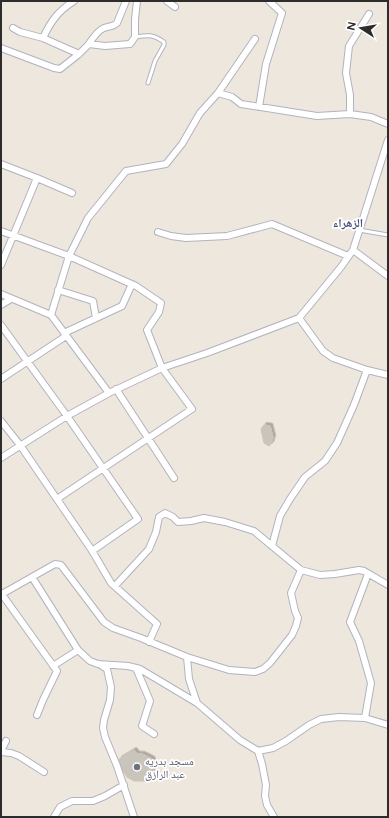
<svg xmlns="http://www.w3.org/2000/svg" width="389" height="818" font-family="Figtree,'Noto Naskh Arabic',sans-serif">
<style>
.building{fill:#c9c5bc;stroke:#cac3b6;filter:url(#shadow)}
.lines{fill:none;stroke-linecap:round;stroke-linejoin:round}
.service-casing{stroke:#b1b3c0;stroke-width:5}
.minor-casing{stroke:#b1b3c0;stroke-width:8}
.service{stroke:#fff;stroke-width:3}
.minor{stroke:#fff;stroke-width:6}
.worship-dot{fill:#6b7280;stroke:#fff;stroke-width:1.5}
.labels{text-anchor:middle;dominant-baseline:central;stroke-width:3.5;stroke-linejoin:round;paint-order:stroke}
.worship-label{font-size:11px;fill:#5b616d;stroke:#fff;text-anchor:start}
.neighbourhood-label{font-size:12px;font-weight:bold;fill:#49517f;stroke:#fff}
</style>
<defs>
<filter id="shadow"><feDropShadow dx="2.5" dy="-2.5" stdDeviation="0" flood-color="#0004"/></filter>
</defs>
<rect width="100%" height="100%" fill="#eee7dd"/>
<path class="building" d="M264,425L270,426L273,438L271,444L269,446L264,443L261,429Z
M134,750L137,754H142L152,759L154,764L152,772L153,776L145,781H134L127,777L122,769L119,759Z"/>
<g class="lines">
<defs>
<path id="service" d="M135,37C148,35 152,34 164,42V45L155,61L148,83
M359,230L388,235"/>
<path id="minor" d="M167,1L175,7
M13,28L20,32L43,38L79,54
M43,38C51,21 58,11 74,1
M88,45C92,39 98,30 104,28C109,26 113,27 117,23L126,1
M1,48L54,68L60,69L79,54L89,44L105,46L130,44L135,37V19L137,1
M218,93L255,39
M259,107L266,64L282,13L269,1
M350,114V95L346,73L349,46L369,14
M1,164L37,178L72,193
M1,231L69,256L136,286L161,303L159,312L147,330L162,368L192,409L57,499
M158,232L171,236L186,238L227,236L272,224L348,256
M353,250L388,276
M1,265L37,178
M58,290L93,301L96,318
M1,294L51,315L109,393
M1,305L11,299
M51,315L69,256L88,218L126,171L166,164L182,144L200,113L218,93L232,97L241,104L317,116L350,114L371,117L388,124
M299,318L323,351L333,358L367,370L388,375
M1,325L67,416L138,519L92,551
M64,333L122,306L132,284
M1,379L66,336
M116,389L174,478
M1,421L20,445L63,508L91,549L111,583L157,624L149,642
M1,458L67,416L109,393L162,368L207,353L299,318L341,267L353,250L388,140
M272,546L280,516L290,499L305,477L325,461L337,443L354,405L367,370
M32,577L78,650L90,661L98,664L128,666L140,669L197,703
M115,586L149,549L156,532L159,517L165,513L173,517L178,522L191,521L204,518L225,522L254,531L301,570L320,575L335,574L359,570L364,571L388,585
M1,593L57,671L43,700L37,715
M2,594L55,564L61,565L104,622L113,628L141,638L187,657L229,670L255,672L263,669L270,663L292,635L296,626L298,618L295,611L291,593L301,570
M187,657L189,679L197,703L240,740L258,751L273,748L286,741L309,725L321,719L339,717L365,718L388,725
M99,664L107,669L111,687L110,700L104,720L103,728L105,737L117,766L134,817
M53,666L78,650
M136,668L150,701L142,726L154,734
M365,718L371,683L359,641L350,622L368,574
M1,751L6,741
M258,751L262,764L266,785L265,796L267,805L274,817
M1,752L11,753L19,756L44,772
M54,817L60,807L72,801H93L105,796L124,785"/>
</defs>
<use href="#service" class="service-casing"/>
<use href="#minor" class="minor-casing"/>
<use href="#service" class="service"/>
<use href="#minor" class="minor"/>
</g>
<circle class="worship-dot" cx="137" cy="767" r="4"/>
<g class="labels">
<g class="worship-label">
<text x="145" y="761">مسجد بدريه<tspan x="145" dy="13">عبد الرازق</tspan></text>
</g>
<g class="neighbourhood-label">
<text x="348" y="223">الزهراء</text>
</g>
</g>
<rect width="389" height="818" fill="none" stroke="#2c2c2c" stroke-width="4"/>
<g transform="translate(361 28) rotate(282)" stroke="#ffffff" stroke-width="3" paint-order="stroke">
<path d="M0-3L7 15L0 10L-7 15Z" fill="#2c2c2c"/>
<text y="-6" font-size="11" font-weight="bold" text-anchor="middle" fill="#2c2c2c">N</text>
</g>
</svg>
